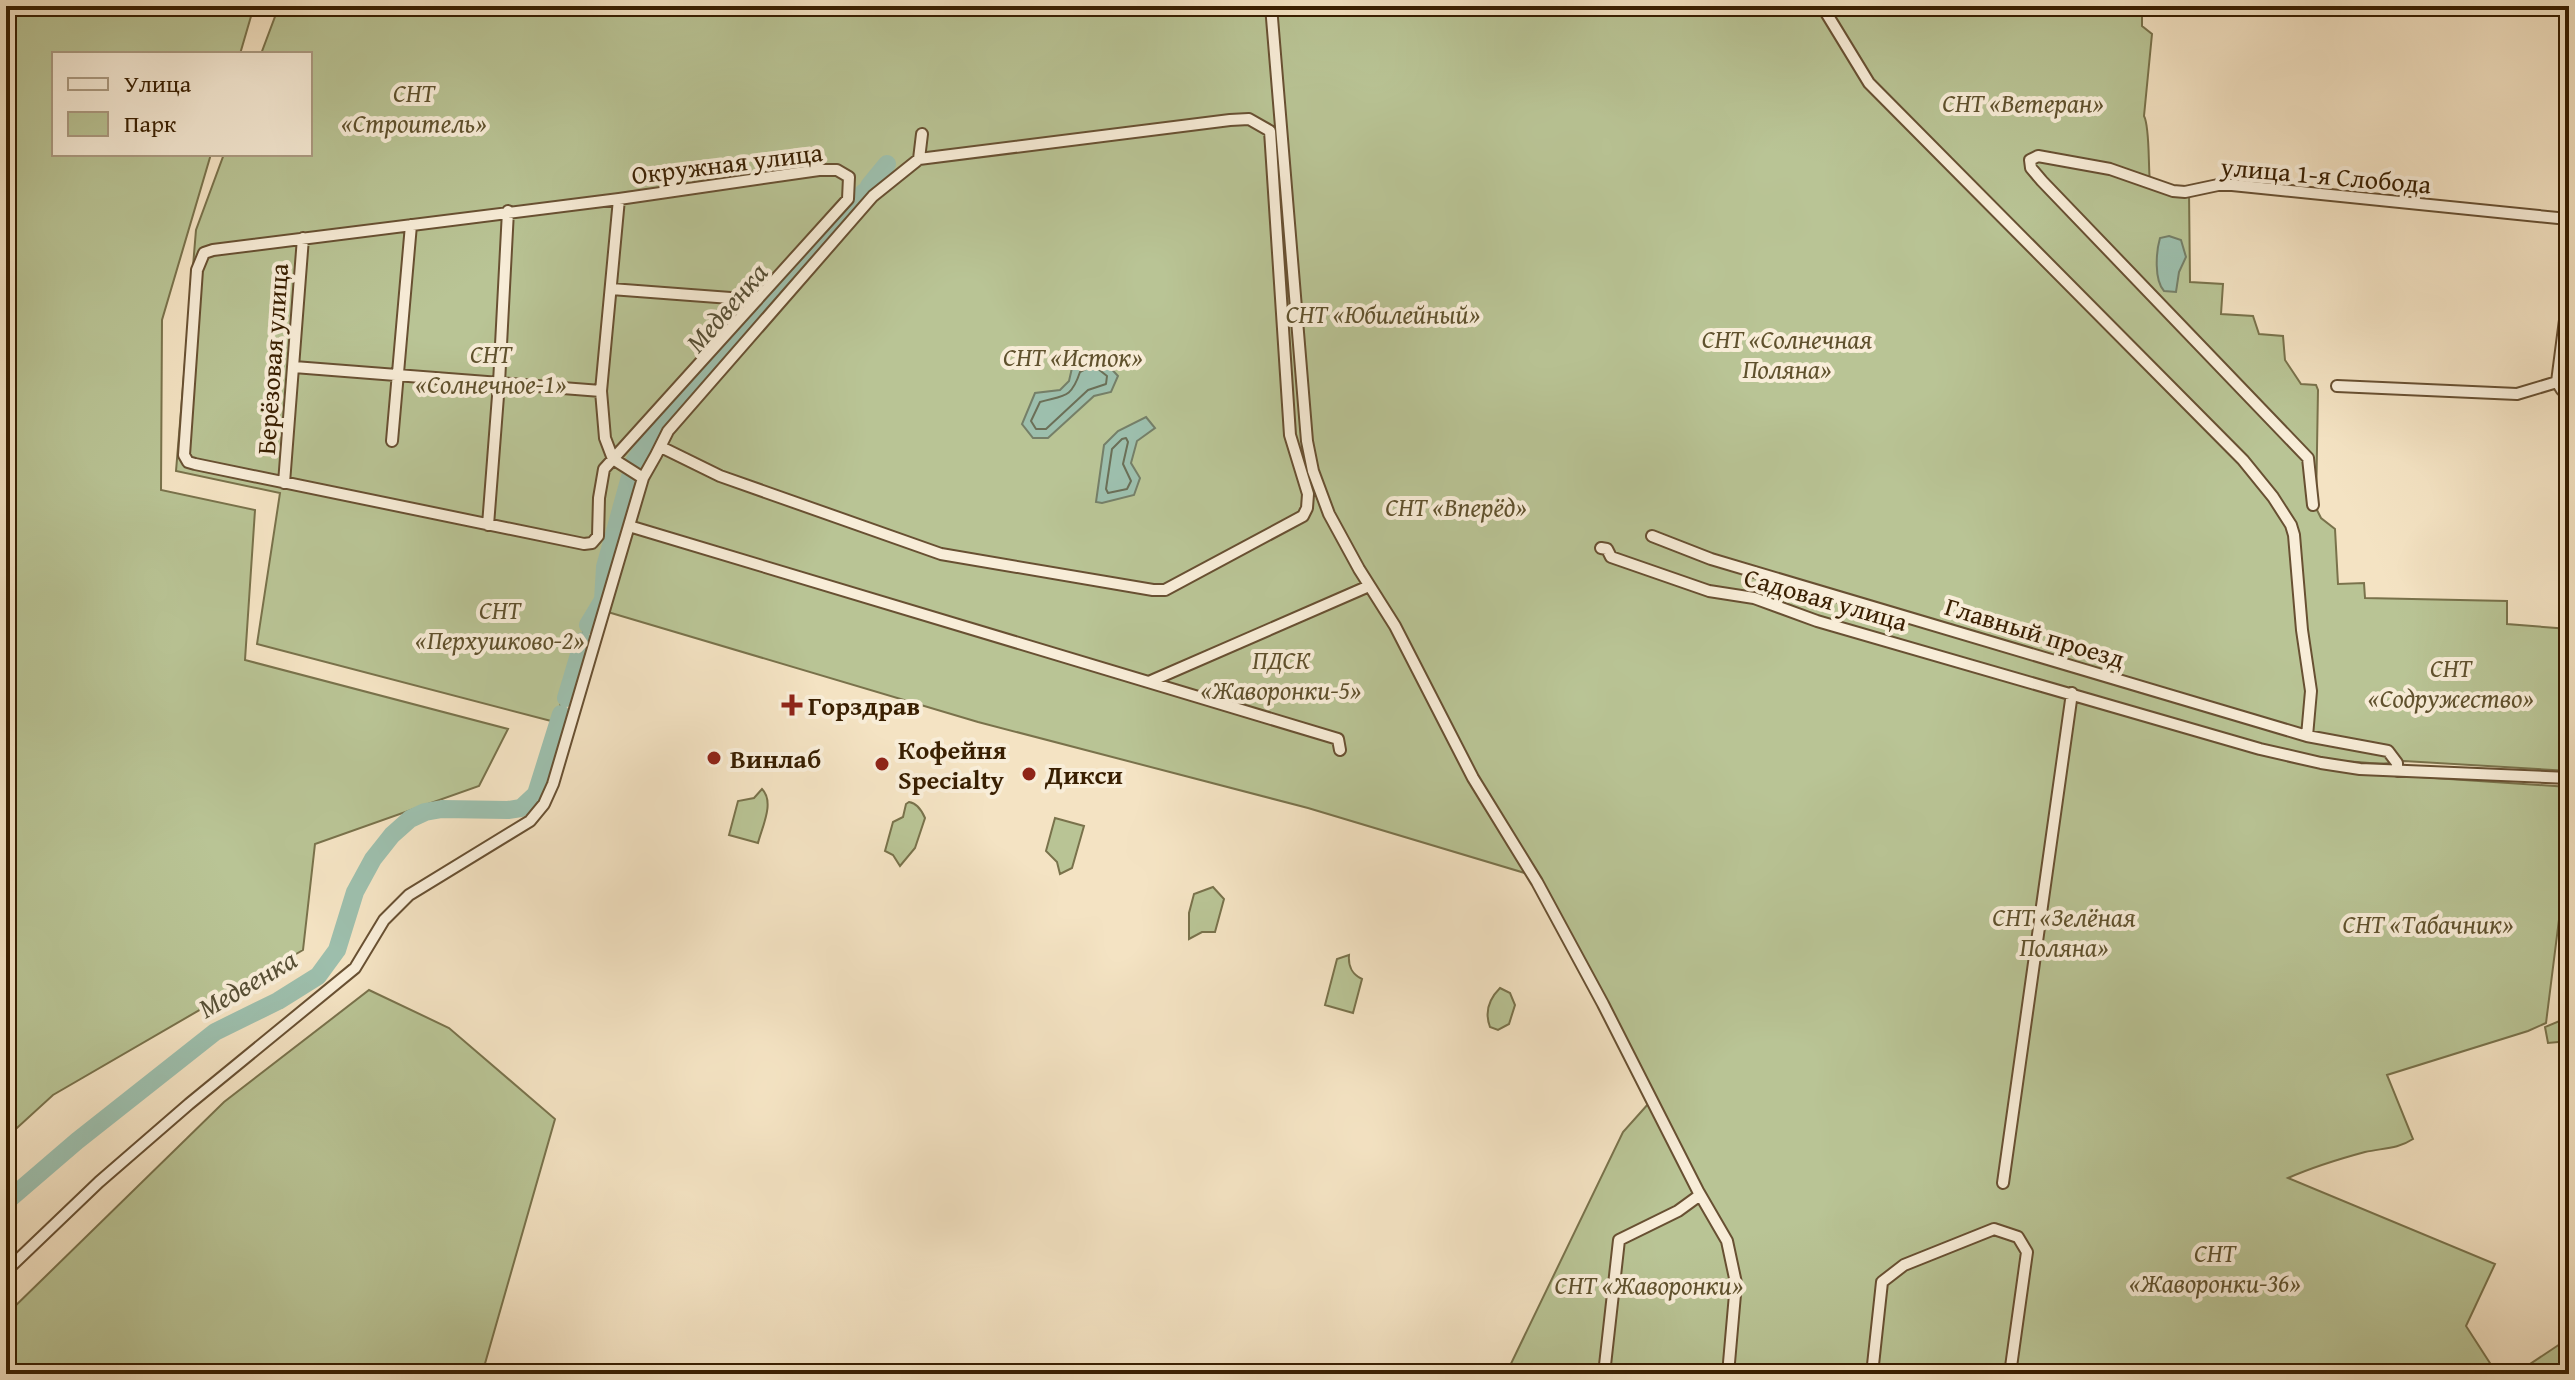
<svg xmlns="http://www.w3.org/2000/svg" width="2575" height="1380" font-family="'Gentium Book Plus',serif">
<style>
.green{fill:#b9c495;stroke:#79724b;stroke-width:2}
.water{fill:#9dbfad;stroke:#757f68;stroke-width:2}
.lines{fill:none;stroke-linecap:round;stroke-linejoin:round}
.shore{stroke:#6b6f57;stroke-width:2}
.river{stroke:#9dbfad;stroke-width:18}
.street-casing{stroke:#685032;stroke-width:14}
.secondary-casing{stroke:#391f01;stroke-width:18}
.street{stroke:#f8edd8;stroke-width:10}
.secondary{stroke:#f8edd8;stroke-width:14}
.poi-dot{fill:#8f2418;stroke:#f8edd8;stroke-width:3}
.labels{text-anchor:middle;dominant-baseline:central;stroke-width:8;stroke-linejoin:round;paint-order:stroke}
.park-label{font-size:26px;font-style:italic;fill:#5f512d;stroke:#f8edd8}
.street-label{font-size:26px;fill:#391f01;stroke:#f8edd8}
.poi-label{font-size:26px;font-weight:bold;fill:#391f01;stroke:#f8edd8;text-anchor:start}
.water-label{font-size:28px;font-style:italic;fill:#574f35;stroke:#f8edd8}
</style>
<rect width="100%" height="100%" fill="#f4e3c3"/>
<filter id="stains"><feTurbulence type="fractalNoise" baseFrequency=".0025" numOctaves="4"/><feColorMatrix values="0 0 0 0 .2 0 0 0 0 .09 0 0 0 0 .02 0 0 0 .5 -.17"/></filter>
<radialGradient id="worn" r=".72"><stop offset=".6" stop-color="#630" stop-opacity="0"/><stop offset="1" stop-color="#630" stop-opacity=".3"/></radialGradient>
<path class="green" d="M6,6H254L240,54H54V154H211L162,320L161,490L255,510L245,660L508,729L479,786L315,844L303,950L53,1095L6,1138Z
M279,6H2142V26L2152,34L2144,116C2150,127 2148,166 2150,182L2189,191L2190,282L2223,284L2221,314L2253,316L2259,334L2283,336L2285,360L2301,384L2316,385L2318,390L2316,508L2321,518L2335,529L2338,584L2364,583L2365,598L2507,601V624L2569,629V771L2404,761C2378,768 2349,757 2324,764L2345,772L2569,787V840L2546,1023L2528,1031L2387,1075L2413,1139C2398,1149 2383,1148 2365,1152C2339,1159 2313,1167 2288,1178L2495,1264L2466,1326L2497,1374H1506L1623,1132L1649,1103L1559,927L1528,874L1308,808L978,722L591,607L555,722L257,644L280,493L176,471L196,230L224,154H310V54H261Z
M762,789C775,802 762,827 758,843L729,835L738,801L754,798Z
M909,802C917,803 922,811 925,818L915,848L900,866L893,855L885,851L893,822L903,817L906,804Z
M1055,818L1084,826L1072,868L1060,874L1057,862L1046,851Z
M1213,887L1224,899L1215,932H1202L1189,939V913L1194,894Z
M1349,955C1348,967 1352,974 1362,979L1353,1013L1325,1005L1337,959Z
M1500,988L1510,993L1515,1005L1509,1024L1498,1030L1490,1027C1484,1011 1489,999 1500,988Z
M369,990L449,1028L555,1119L482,1374H6V1315L224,1102Z
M2569,1017V1041L2548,1043L2545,1027Z
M2569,1338V1374H2515Z"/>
<path class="water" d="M2169,236L2181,240L2186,257L2179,272L2176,292L2164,291C2154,280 2156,252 2160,238Z
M1093,355L1106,363L1118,376L1111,392L1094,396L1048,438H1033L1022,424L1035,393L1060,390L1069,381L1072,368Z
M1146,417L1155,428L1137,441L1131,463L1140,478L1134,495L1102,503L1096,502L1104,445L1118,431Z"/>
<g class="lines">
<path class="shore" d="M1093,365L1107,376L1106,384L1088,390L1046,429H1036L1031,421L1040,402C1064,395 1071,399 1080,372Z
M1126,438L1128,442L1123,464L1131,481L1127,489L1108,493L1106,489L1112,449L1122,439Z"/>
<path class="river" d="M869,186L887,164
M634,462L659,426L864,192
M588,625L603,600L605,567L630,477
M566,698L583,641
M6,1202L77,1141L215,1032L278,1001L318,976L337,950L355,892L373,859L392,835L410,819L425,812L442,809L508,810L521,808L536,794L561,714"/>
<defs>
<path id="street" d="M1271,6L1307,441L1313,471L1329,514L1359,569L1395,626L1473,778L1537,882L1603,1004L1698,1191L1727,1241L1736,1283L1728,1374
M1822,6L1869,83L2243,460L2273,497L2291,525L2294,535L2302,630L2311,691L2307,736
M919,159L922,134
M819,170H837L849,177L848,199L604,469L599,498L598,536L592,543L584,544L195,464L188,462L184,455L197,270L204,253L213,250L619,199Z
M619,199L601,391L605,438L613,459L643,478
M2569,200L2565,320L2557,382L2562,390L2569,393
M611,289L757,300
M294,367L601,391
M2337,386L2517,394L2557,382
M392,441L411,225
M284,483L303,238
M2313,505L2308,458L2042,181L2031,168L2030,160L2038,156L2110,169L2173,191L2185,192L2218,185H2232L2568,219
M488,525L499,383L508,211
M629,526L1338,739L1340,750
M1652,536L1711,559L2307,736L2388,751L2397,763V771
M1601,548L1607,549L1611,557L1709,591L1754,598L1817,621L2260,749L2321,763L2360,769L2569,778
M1151,681L1369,586
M2003,1183L2072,693
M6,1271L99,1182L189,1104L355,968L384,920L409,895L530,821L544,804L553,784L643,478C652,463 660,448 668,431L873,196L919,159L1230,120L1249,119L1270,131L1290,435L1308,494L1307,508L1303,516L1165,590H1153L941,554L720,476L661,447
M1604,1374L1619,1240L1678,1211L1700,1195
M1872,1374L1882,1282L1904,1265L1994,1229L2018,1237L2027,1252L2010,1374"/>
<path id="secondary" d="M2568,219H2569"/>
</defs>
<use href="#street" class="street-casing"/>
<use href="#secondary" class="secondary-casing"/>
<use href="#street" class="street"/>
<use href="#secondary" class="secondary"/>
</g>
<g class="poi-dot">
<path d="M788 693h8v8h8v8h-8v8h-8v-8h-8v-8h8z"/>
<circle cx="714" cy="758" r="8"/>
<circle cx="882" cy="764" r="8"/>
<circle cx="1029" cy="774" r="8"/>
</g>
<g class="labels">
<g class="park-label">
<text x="414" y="92">СНТ<tspan x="414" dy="30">«Строитель»</tspan></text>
<text x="2023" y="102">СНТ «Ветеран»</text>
<text x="1383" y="313">СНТ «Юбилейный»</text>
<text x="1787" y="338">СНТ «Солнечная<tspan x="1787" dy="30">Поляна»</tspan></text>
<text x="491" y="353">СНТ<tspan x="491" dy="30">«Солнечное-1»</tspan></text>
<text x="1073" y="356">СНТ «Исток»</text>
<text x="1456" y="506">СНТ «Вперёд»</text>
<text x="500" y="609">СНТ<tspan x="500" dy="30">«Перхушково-2»</tspan></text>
<text x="1281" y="659">ПДСК<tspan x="1281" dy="30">«Жаворонки-5»</tspan></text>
<text x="2451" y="667">СНТ<tspan x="2451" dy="30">«Содружество»</tspan></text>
<text x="2064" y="916">СНТ «Зелёная<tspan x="2064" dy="30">Поляна»</tspan></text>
<text x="2428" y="923">СНТ «Табачник»</text>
<text x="2215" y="1252">СНТ<tspan x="2215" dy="30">«Жаворонки-36»</tspan></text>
<text x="1649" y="1284">СНТ «Жаворонки»</text>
</g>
<g class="street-label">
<text transform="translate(727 163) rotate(-7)">Окружная улица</text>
<text transform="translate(2326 175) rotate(5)">улица 1-я Слобода</text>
<text transform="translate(272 359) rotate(-86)">Берёзовая улица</text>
<text transform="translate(1826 599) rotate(16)">Садовая улица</text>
<text transform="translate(2035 632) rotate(17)">Главный проезд</text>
</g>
<g class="poi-label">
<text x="808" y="705">Горздрав</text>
<text x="898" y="749">Кофейня<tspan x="898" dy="30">Specialty</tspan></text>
<text x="730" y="758">Винлаб</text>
<text x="1045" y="774">Дикси</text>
</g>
<g class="water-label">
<text transform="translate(726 307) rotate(-49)">Медвенка</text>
<text transform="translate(247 983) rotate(-30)">Медвенка</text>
</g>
</g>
<rect width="2575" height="1380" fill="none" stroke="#f4e3c3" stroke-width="32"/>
<rect x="8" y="8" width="2559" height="1364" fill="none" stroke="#391f01" stroke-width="4"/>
<rect x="16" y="16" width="2543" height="1348" fill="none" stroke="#391f01" stroke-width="2"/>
<rect x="52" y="52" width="260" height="104" fill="#f8edd8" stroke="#ac9b82" stroke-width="2"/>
<rect x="68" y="78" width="40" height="12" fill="#f8edd8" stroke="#ac9b82" stroke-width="2"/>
<text x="124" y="92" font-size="24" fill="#391f01">Улица</text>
<rect x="68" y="112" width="40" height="24" fill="#b9c495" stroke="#ac9b82" stroke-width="2"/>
<text x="124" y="132" font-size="24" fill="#391f01">Парк</text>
<rect width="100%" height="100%" filter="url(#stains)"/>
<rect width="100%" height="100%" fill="url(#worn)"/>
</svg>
